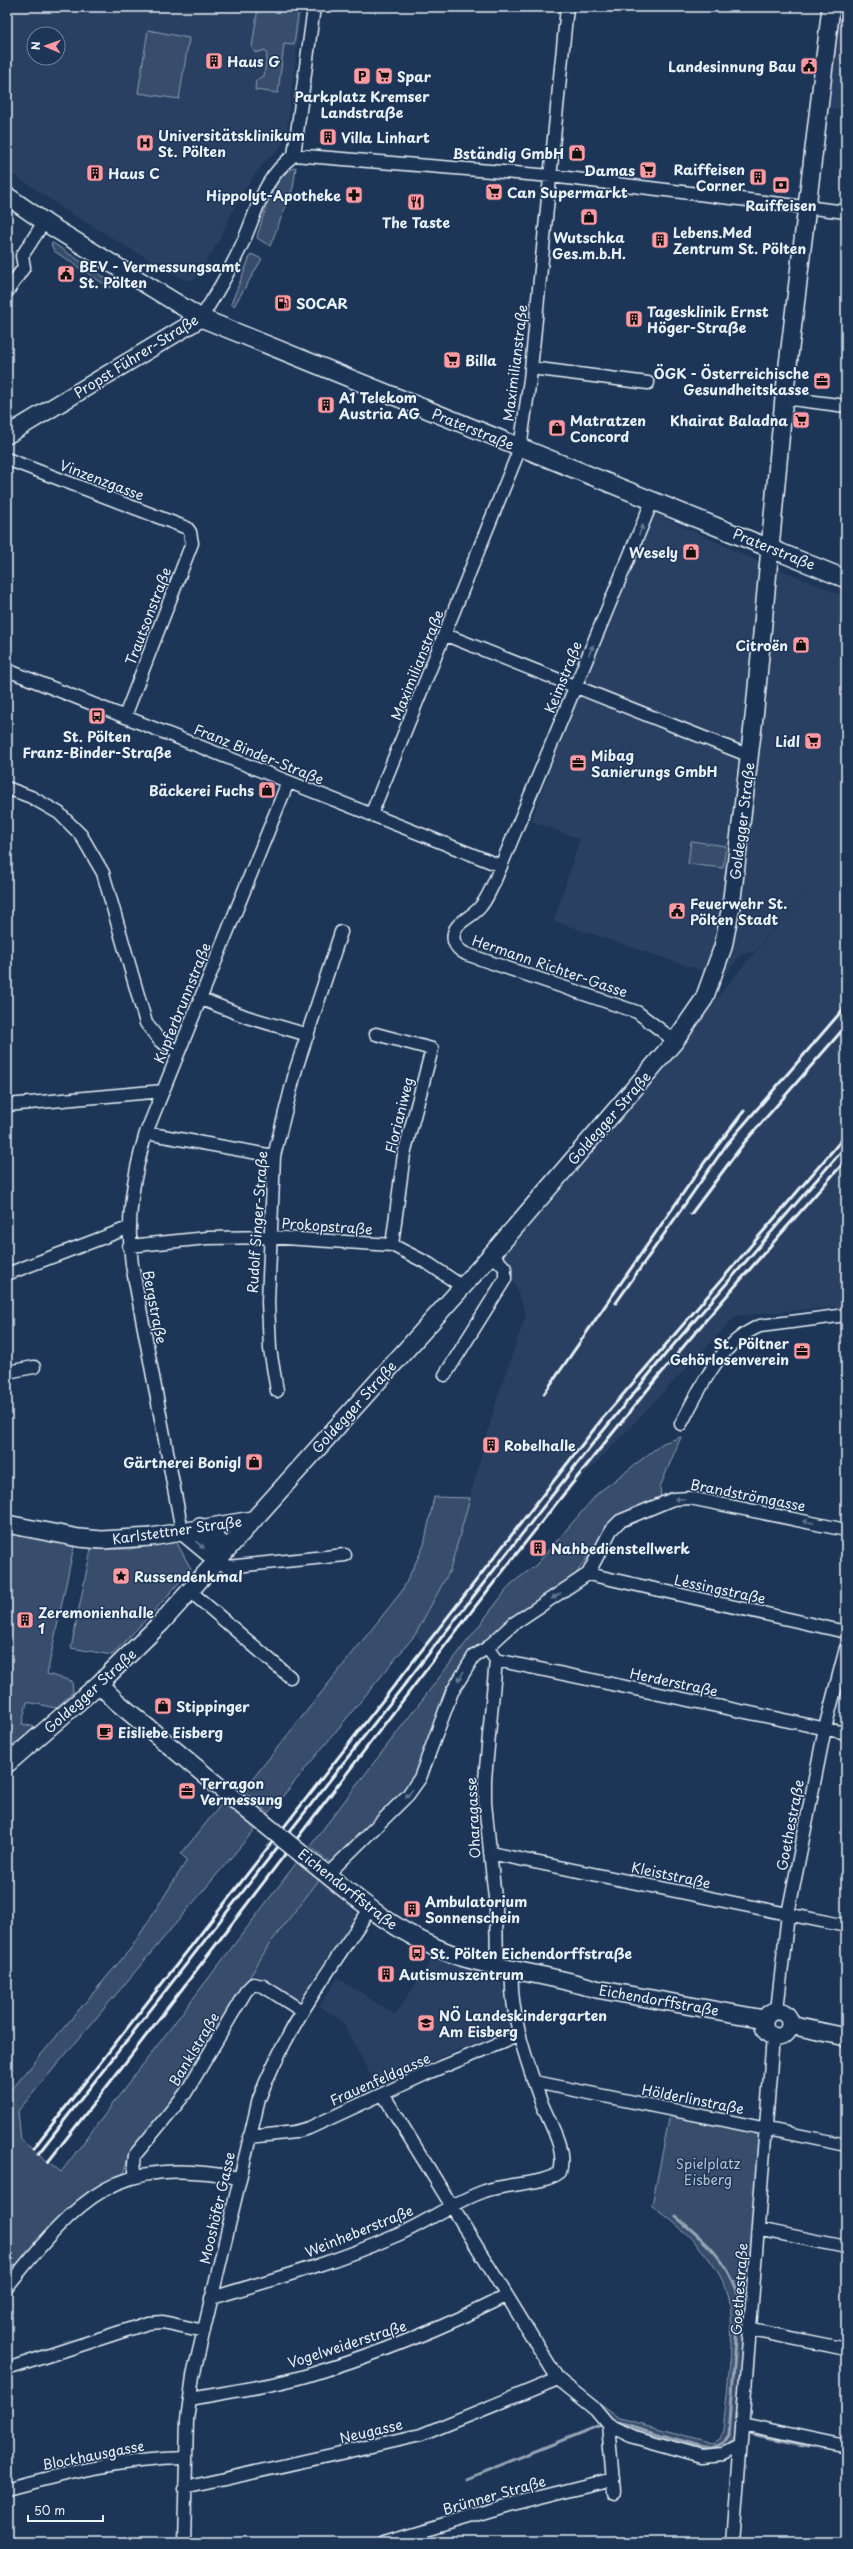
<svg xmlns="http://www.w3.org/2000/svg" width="853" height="2549" font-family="'Playpen Sans',sans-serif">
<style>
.built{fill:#2a4162;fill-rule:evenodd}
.green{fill:#374d6c;stroke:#909fb2}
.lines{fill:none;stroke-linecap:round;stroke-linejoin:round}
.stream{stroke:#95a4b5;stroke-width:3}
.street-casing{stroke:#e8f1f8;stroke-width:15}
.secondary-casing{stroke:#e8f1f8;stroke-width:20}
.street{stroke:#1d3557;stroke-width:12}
.secondary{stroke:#1d3557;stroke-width:17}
.rail{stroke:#e8f1f8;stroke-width:3}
.secondary-bridge-casing{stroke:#e8f1f8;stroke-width:20;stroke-linecap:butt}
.secondary-bridge{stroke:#1d3557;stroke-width:17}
.oneway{fill:#64778f}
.labels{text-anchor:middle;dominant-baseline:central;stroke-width:3;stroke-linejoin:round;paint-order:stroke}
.poi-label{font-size:14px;font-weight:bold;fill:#e8f1f8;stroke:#1d3557;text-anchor:start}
.street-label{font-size:14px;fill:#e8f1f8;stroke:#1d3557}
.park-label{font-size:14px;fill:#b3c0ce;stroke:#1d3557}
</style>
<rect width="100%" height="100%" fill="#1d3557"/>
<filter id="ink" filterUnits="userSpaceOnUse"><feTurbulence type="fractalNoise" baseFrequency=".025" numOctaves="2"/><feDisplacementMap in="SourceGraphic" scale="8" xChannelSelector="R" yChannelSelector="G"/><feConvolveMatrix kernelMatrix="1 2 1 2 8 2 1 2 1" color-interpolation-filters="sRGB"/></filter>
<g filter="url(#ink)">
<path class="built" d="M7,7H302L286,137L279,149L265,161L240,196L217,244L195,280H185L134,251L70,213L7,170ZM34,34H58V58H34Z
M839,7L846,8V110L828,108Z
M654,513L744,555L846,597V1306L736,1316L539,1523L433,1651L415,1635L450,1570L498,1395L526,1315L505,1255L508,1249L821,873L754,952L741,954L723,978L554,921L580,839L531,821L583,680Z
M319,1880L349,1905L355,1912L354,1919L298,2003L252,1973L269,1946Z
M434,1956L493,1975L502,1984L510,2025L505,2034L455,2051L376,2086L342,2021L319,2006L338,1978L395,2015Z"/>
<path class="green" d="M258,7H299L294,45L284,44L278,93L255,90L256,80L264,76L267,55L265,50L255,53L252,47Z
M148,30L189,38L179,99L138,93Z
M296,167L293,188L270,246L257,238L258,233C266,210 271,177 296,167Z
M53,243L113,283L110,288L54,251L51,244Z
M251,254L262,259L234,306L231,304Z
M691,841L726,846L723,868L688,864Z
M681,1437L660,1487L661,1499L610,1525L573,1578L493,1634L472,1653L418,1777L332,1864L310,1846L511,1584L536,1565L598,1493L663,1443Z
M434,1497L470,1498L450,1570L415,1635L269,1813L243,1791L402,1591L424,1545Z
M7,1533L74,1546L47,1674L72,1681L73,1692L56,1708L27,1702L22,1724L35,1727L7,1751Z
M176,1541L191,1569L154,1611L112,1655L71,1648L91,1549H130Z
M223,1802L256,1828L18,2111L21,2140L61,2172L297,1862L319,1880L268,1946L183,2092L129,2154L123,2175L99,2187L7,2278V2095L132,1947L187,1860L181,1854Z
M670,2114L760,2133L735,2437L727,2446L713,2453L620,2429L600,2410L601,2405L619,2418L713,2443L720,2439L723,2431C726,2398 737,2325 728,2295C717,2258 682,2228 652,2205Z"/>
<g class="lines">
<path class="stream" d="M617,2422L703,2447C714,2447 723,2447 729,2436L739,2297C729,2261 704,2240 676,2217
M751,2434L808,2446
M466,2479L600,2425"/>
<defs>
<path id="street" d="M294,155L551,176L846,212
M7,292L24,267L22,256L44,222
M201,318C217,293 232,267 244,240C259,206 262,180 294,155L314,7
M531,368L648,383
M784,398L846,406
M7,459L187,528L190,532L192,543L125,716
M653,499L501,866C495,879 490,895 481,906C472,919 450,922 454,941C456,948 460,951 466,954L637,1012L675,1041
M446,635L750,756
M7,670L501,866
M7,788L31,797L59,813L81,835L103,873L146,1023L160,1041L178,1052
M371,815L520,448L530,379L567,7
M201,999L247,1017L308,1035
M376,1034L432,1049L404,1154L392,1245
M7,1105L163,1091
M146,1133L274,1156
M129,1246L207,1238L269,1237L392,1245L429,1264L463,1287
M7,1274L128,1228
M7,1372L34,1367
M445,1375L505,1279V1268L492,1254
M277,1391L270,1349L268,1302L274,1156L296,1069L341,932
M681,1424C701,1387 720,1342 760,1326L846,1315
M182,1531L132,1265C126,1219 133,1177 146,1133L288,782
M217,1560L227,1567L345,1555
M588,1574L846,1632
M190,1591L290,1677
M491,1653L496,1660L485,1779V1803L496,1908L497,1965
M496,1660L846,1733
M490,1853L846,1926
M327,1875L408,1795L420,1778L452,1692L474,1656L487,1648L513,1624L588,1574L611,1530L620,1521L673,1499L690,1498L846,1530
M777,2010L788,1914L825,1728L846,1648
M535,2082L846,2145
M383,2094L558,2379L593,2407L608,2425L631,2436L702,2456L724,2454L740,2446
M249,2137L295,2132L309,2128L430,2072L520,2035
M136,2176L134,2164L135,2155L185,2094L246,1991L253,1984L263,1986L302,2011
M758,2229L846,2247
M7,2287C80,2197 116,2154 239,2178
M211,2298C272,2280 336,2262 395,2236C426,2223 453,2202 485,2191C506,2183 544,2185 560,2172C567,2148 548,2121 540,2099C526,2059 509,2012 512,1969
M751,2330L846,2349
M7,2369L148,2323L163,2322L204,2331
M190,2399C231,2391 275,2386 315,2373C381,2353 445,2327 506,2296
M742,2424L846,2446
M608,2425L614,2493
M184,2488L421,2435L558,2379
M7,2489C66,2473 124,2459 185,2458
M184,2542L187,2420L193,2376L259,2099C285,2030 329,1970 370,1909
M384,2542L512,2504L613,2479
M733,2542L773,2037"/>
<path id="secondary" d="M7,196L49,225L201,318L846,579
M7,435L201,318
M7,1524L79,1538L102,1540L151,1537L252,1520
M200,1527L227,1548
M182,1531L217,1560
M99,1684L117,1702L235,1800
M7,1764L99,1684L161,1623L492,1254L675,1041L704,999L723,947L731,906L755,709L784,398L831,7
M320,1869C361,1902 401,1936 452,1954C498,1970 549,1974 596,1989L764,2019
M764 2024a13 13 0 1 1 26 0a13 13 0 1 1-26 0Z
M790,2025L846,2037"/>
</defs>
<use href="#street" class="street-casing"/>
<use href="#secondary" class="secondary-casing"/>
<use href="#street" class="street"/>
<use href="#secondary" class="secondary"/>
<path class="rail" d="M691,1214L744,1143L846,1026
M616,1303L727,1144L846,1006
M544,1394L704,1163L744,1111
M33,2149L602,1419L846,1135
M38,2154L590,1447L669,1350L846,1146
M48,2162C242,1915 427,1662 624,1419C695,1330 771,1245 846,1160"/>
<defs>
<path id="secondary-bridge" d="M235,1800L320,1869"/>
</defs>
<use href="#secondary-bridge" class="secondary-bridge-casing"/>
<use href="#secondary-bridge" class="secondary-bridge"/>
</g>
<defs><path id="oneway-solid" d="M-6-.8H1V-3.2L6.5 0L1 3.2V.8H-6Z"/></defs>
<g class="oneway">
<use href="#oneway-solid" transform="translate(641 530) rotate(-67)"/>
<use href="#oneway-solid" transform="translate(591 650) rotate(-67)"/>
<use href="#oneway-solid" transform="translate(680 1499) rotate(177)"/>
<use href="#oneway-solid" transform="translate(808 1522) rotate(-169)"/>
<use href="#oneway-solid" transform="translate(200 1545) rotate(39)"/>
<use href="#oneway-solid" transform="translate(556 1596) rotate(147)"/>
<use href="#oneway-solid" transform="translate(461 1676) rotate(120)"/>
<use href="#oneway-solid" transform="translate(409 1794) rotate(129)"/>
</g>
</g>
<defs>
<symbol id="building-square" viewBox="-11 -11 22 22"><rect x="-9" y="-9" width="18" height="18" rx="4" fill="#ff9aa2" stroke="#1d3557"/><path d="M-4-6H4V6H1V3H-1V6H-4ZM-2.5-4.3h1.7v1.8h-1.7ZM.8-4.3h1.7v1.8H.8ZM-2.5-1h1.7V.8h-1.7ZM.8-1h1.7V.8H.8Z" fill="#111"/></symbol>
<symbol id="civic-square" viewBox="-11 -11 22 22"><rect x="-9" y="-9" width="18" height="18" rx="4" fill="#ff9aa2" stroke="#1d3557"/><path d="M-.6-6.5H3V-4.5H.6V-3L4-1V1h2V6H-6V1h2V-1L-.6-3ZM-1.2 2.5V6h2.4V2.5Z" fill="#111"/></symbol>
<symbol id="parking-square" viewBox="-11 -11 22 22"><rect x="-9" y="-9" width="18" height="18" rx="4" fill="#ff9aa2" stroke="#1d3557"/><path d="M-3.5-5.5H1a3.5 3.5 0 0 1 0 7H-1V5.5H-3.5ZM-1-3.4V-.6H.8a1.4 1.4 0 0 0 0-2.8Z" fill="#111"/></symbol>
<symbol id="supermarket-square" viewBox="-11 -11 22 22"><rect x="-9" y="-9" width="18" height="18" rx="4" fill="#ff9aa2" stroke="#1d3557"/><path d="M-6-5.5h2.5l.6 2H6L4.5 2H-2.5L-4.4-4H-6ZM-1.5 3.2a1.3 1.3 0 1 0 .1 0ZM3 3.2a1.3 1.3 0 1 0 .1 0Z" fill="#111"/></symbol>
<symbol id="hospital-square" viewBox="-11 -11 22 22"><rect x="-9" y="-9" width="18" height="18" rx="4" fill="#ff9aa2" stroke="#1d3557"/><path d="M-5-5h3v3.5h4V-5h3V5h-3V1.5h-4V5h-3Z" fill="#111"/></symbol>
<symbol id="shop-square" viewBox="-11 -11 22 22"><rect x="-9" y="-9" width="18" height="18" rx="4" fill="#ff9aa2" stroke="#1d3557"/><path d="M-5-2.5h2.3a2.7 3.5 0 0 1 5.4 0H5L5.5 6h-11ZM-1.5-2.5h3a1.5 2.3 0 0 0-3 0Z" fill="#111"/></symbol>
<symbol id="bank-square" viewBox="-11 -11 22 22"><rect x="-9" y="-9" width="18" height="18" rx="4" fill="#ff9aa2" stroke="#1d3557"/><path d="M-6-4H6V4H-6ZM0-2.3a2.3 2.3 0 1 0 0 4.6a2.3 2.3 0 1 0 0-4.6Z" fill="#111"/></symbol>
<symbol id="pharmacy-square" viewBox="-11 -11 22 22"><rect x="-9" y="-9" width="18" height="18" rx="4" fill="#ff9aa2" stroke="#1d3557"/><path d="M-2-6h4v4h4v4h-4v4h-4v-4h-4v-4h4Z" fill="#111"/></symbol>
<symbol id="restaurant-square" viewBox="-11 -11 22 22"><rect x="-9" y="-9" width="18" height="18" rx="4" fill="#ff9aa2" stroke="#1d3557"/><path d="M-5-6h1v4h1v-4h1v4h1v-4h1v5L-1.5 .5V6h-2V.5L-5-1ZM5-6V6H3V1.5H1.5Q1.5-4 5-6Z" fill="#111"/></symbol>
<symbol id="fuel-square" viewBox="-11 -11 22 22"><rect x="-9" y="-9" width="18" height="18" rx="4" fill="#ff9aa2" stroke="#1d3557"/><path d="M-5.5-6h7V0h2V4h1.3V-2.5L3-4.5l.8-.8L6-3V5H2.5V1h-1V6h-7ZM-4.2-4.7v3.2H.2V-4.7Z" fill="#111"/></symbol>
<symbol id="office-square" viewBox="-11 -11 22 22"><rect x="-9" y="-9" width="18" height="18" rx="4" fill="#ff9aa2" stroke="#1d3557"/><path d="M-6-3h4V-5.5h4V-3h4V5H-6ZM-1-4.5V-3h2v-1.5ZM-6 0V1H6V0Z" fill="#111"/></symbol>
<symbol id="bus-square" viewBox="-11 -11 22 22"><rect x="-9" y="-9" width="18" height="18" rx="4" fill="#ff9aa2" stroke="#1d3557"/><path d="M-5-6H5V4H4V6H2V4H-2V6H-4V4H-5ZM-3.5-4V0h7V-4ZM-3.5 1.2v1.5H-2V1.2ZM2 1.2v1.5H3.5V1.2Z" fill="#111"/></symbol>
<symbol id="sight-square" viewBox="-11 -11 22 22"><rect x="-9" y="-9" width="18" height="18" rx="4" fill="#ff9aa2" stroke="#1d3557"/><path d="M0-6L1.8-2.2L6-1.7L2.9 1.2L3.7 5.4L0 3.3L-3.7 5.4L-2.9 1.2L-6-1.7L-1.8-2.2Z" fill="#111"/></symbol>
<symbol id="cafe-square" viewBox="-11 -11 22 22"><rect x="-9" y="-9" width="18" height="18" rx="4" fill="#ff9aa2" stroke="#1d3557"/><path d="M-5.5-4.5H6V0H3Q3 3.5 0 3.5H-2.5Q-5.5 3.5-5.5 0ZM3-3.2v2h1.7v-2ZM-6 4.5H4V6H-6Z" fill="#111"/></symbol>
<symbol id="school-square" viewBox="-11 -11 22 22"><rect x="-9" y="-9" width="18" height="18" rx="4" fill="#ff9aa2" stroke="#1d3557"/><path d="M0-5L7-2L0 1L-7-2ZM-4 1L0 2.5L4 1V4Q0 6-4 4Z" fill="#111"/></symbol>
</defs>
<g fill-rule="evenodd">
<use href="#building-square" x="204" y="51" width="20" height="20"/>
<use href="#civic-square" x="799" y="56" width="20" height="20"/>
<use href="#parking-square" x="352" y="66" width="20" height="20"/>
<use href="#supermarket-square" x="374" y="66" width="20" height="20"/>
<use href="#building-square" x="318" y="127" width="20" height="20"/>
<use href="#hospital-square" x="135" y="133" width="20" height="20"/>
<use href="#shop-square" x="567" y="143" width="20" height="20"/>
<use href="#supermarket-square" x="638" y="160" width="20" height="20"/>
<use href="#building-square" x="85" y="163" width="20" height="20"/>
<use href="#building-square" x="748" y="167" width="20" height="20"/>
<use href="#bank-square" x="771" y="175" width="20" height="20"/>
<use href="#supermarket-square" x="484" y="182" width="20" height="20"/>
<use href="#pharmacy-square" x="344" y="185" width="20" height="20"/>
<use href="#restaurant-square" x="406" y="192" width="20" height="20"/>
<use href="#shop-square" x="579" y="207" width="20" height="20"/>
<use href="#building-square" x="650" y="230" width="20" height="20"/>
<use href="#civic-square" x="56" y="264" width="20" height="20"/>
<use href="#fuel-square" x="273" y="293" width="20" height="20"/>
<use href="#building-square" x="624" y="309" width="20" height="20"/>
<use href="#supermarket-square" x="442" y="350" width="20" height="20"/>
<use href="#office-square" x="812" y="371" width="20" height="20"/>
<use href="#building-square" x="316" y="395" width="20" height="20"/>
<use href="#supermarket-square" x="791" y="410" width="20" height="20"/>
<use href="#shop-square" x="547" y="418" width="20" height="20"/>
<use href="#shop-square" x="681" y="542" width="20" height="20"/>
<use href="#shop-square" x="791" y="635" width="20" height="20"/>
<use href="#bus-square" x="87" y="706" width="20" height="20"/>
<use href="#supermarket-square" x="803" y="731" width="20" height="20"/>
<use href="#office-square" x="568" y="753" width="20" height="20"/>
<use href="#shop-square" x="257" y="780" width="20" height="20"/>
<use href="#civic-square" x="667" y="901" width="20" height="20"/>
<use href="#office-square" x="792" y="1341" width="20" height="20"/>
<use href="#building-square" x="481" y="1435" width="20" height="20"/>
<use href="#shop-square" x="244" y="1452" width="20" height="20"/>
<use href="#building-square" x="528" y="1538" width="20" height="20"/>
<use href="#sight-square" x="111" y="1566" width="20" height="20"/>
<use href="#building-square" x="15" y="1610" width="20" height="20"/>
<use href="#shop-square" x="153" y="1696" width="20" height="20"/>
<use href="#cafe-square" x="95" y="1722" width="20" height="20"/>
<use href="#office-square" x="177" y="1781" width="20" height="20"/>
<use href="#building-square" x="402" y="1899" width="20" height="20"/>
<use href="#bus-square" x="407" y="1943" width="20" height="20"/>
<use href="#building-square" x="376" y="1964" width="20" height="20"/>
<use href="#school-square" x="416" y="2013" width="20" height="20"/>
</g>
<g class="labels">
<g class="poi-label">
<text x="227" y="61">Haus G</text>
<text x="796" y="66" text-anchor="end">Landesinnung Bau</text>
<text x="397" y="76">Spar</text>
<text x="362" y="96" text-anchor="middle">Parkplatz Kremser<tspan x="362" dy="16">Landstraße</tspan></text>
<text x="158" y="135">Universitätsklinikum<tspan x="158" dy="16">St. Pölten</tspan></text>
<text x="341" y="137">Villa Linhart</text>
<text x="564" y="153" text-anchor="end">Bständig GmbH</text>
<text x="745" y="169" text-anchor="end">Raiffeisen<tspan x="745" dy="16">Corner</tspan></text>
<text x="635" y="170" text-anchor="end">Damas</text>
<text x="108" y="173">Haus C</text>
<text x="507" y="192">Can Supermarkt</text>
<text x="341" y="195" text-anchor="end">Hippolyt-Apotheke</text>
<text x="781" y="205" text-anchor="middle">Raiffeisen</text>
<text x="416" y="222" text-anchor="middle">The Taste</text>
<text x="673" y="232">Lebens.Med<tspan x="673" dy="16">Zentrum St. Pölten</tspan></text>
<text x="589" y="237" text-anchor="middle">Wutschka<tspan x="589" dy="16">Ges.m.b.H.</tspan></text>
<text x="79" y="266">BEV - Vermessungsamt<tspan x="79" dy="16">St. Pölten</tspan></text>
<text x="296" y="303">SOCAR</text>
<text x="647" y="311">Tagesklinik Ernst<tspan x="647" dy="16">Höger-Straße</tspan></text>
<text x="465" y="360">Billa</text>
<text x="809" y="373" text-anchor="end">ÖGK - Österreichische<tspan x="809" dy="16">Gesundheitskasse</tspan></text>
<text x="339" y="397">A1 Telekom<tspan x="339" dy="16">Austria AG</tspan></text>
<text x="570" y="420">Matratzen<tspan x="570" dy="16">Concord</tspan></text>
<text x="788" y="420" text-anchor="end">Khairat Baladna</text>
<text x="678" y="552" text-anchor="end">Wesely</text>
<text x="788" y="645" text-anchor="end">Citroën</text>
<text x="97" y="736" text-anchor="middle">St. Pölten<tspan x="97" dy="16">Franz-Binder-Straße</tspan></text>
<text x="800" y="741" text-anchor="end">Lidl</text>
<text x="591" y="755">Mibag<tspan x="591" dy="16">Sanierungs GmbH</tspan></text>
<text x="254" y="790" text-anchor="end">Bäckerei Fuchs</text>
<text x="690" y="903">Feuerwehr St.<tspan x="690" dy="16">Pölten Stadt</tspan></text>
<text x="789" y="1343" text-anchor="end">St. Pöltner<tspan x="789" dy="16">Gehörlosenverein</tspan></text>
<text x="504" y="1445">Robelhalle</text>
<text x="241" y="1462" text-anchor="end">Gärtnerei Bonigl</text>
<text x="551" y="1548">Nahbedienstellwerk</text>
<text x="134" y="1576">Russendenkmal</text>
<text x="38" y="1612">Zeremonienhalle<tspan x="38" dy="16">1</tspan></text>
<text x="176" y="1706">Stippinger</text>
<text x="118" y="1732">Eisliebe Eisberg</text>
<text x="200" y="1783">Terragon<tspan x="200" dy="16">Vermessung</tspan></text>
<text x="425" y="1901">Ambulatorium<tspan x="425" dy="16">Sonnenschein</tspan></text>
<text x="430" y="1953">St. Pölten Eichendorffstraße</text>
<text x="399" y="1974">Autismuszentrum</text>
<text x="439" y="2015">NÖ Landeskindergarten<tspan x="439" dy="16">Am Eisberg</tspan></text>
</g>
<g class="street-label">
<text transform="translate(136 356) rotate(-32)">Propst Führer-Straße</text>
<text transform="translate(515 363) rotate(-83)">Maximilianstraße</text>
<text transform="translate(473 429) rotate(22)">Praterstraße</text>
<text transform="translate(102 480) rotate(21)">Vinzenzgasse</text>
<text transform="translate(774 549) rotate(22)">Praterstraße</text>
<text transform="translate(148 616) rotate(-69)">Trautsonstraße</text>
<text transform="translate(417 665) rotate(-68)">Maximilianstraße</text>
<text transform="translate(563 677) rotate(-68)">Keimstraße</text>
<text transform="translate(259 754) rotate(22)">Franz Binder-Straße</text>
<text transform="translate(742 821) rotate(-83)">Goldegger Straße</text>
<text transform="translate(550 966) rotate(19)">Hermann Richter-Gasse</text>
<text transform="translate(182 1003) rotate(-68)">Kupferbrunnstraße</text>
<text transform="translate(399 1115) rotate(-76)">Florianiweg</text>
<text transform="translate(609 1118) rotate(-49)">Goldegger Straße</text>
<text transform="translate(257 1222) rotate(-86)">Rudolf Singer-Straße</text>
<text transform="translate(327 1226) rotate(4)">Prokopstraße</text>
<text transform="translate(155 1307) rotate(79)">Bergstraße</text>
<text transform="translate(354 1407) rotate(-48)">Goldegger Straße</text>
<text transform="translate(748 1495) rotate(11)">Brandströmgasse</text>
<text transform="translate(177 1530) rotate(-8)">Karlstettner Straße</text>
<text transform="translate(720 1589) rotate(12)">Lessingstraße</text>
<text transform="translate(674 1682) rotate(12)">Herderstraße</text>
<text transform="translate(90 1691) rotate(-42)">Goldegger Straße</text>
<text transform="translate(473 1818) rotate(-93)">Oharagasse</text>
<text transform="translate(790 1825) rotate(-79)">Goethestraße</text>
<text transform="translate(671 1875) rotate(12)">Kleiststraße</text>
<text transform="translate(348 1889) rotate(38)">Eichendorffstraße</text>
<text transform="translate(659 2000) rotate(10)">Eichendorffstraße</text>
<text transform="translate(194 2049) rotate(-59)">Banklstraße</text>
<text transform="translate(380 2079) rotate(-24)">Frauenfeldgasse</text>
<text transform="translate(693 2099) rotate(11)">Hölderlinstraße</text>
<text transform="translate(217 2208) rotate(-77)">Mooshöfer Gasse</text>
<text transform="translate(359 2231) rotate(-22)">Weinheberstraße</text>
<text transform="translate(739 2289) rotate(-86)">Goethestraße</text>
<text transform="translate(347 2344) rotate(-18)">Vogelweiderstraße</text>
<text transform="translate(371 2431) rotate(-13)">Neugasse</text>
<text transform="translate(93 2455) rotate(-11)">Blockhausgasse</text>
<text transform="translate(494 2495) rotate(-16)">Brünner Straße</text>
</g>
<g class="park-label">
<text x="708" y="2163">Spielplatz<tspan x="708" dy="16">Eisberg</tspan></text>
</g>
</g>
<rect width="853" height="2549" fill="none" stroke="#1d3557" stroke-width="24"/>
<rect x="12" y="12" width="829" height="2525" fill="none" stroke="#e8f1f8" stroke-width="1.5" filter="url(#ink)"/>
<g transform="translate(46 46) rotate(272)"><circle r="19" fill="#1d3557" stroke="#6e8097"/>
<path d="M0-3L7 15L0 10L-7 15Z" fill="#ff9aa2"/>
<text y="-6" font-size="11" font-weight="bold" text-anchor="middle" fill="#e8f1f8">N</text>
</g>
<path d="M28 2515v6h75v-6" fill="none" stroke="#e8f1f8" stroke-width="2"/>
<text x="34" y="2515" font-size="12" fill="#e8f1f8" stroke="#1d3557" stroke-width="3" paint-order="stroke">50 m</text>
</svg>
